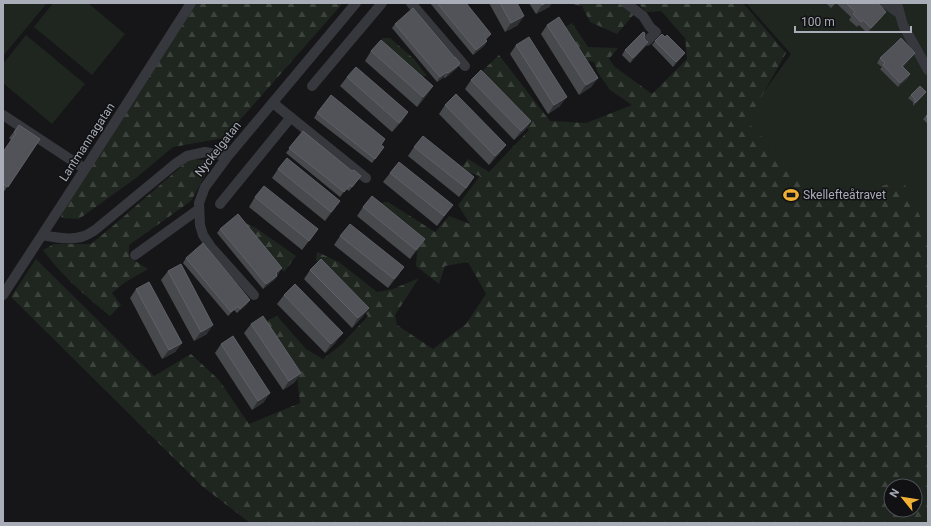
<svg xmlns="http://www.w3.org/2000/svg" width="931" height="526" font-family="Roboto,sans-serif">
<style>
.green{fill:#1e261f}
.forest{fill:url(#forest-firs);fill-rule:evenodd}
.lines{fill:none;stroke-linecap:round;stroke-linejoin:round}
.minor{stroke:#37383d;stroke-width:10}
.wall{fill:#47494d}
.shaded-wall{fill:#2f3033}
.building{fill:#525359;stroke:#5f6168}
.labels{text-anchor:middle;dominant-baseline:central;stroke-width:3;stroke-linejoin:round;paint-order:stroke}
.street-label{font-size:12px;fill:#a8adb8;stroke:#111113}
.poi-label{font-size:12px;fill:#a8adb8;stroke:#111113;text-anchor:start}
</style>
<defs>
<pattern id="forest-firs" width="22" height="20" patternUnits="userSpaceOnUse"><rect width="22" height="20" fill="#1e261f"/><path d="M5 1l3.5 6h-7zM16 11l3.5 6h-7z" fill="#3c433d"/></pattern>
</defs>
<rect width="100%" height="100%" fill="#161618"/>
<path class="green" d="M3,3H47L3,56Z
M53,3H88L125,34L92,75L34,27Z
M746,3H928V291L709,130L741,124L791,54Z
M26,35L85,84L52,124L3,83V64Z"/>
<path class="forest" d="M197,3H343L224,138L173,147L136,178L79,219L61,218L63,209Z
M566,3H622L635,13L617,34L590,22L582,6Z
M638,3H743L786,53L747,122L831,204L902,179L928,233V523H250L202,486L11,297L36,259L154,376L191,354L219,380L249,424L300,403L296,369L264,322L277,316L306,349L323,359L342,344L368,316L316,260L317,252L339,262L377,292L393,289L419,278L395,315L397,325L433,349L466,324L486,294L468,262L445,266L439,284L416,266L418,238L379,203L388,202L435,232L449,216L470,224L458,205L480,176L460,170L468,159L489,172L529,130L477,76L499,55L550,121L586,123L632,105L610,90L598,73L594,62L582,60L562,29L572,23L588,47L618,48L609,59L615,67L652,94L687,59L685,38L661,11L646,12ZM891,486H915V510H891Z
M382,38H390L414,59L427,76L419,77L381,44Z
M190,159L213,161L191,201L129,245V257L148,269L124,283L112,293L121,305L110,316C85,296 61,275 43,250L54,244H91L114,225Z
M241,221L256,228L296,256L284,272L263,250Z"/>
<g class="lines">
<path class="minor" d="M411,3L465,66
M626,3L643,16L650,27L656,32L647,41
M885,3L900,14
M897,3L903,25L928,70
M312,86L382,3
M273,103L366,178
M3,115L85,169
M220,204L291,117
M42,235C55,237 71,241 84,236C88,235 91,232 95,230L175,164L187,156L205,152L228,156
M135,255L199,209
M3,295L85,169L191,3
M254,295L211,247L203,235L200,225L199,203L205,187L228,156L356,3"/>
</g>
<path class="wall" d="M430,3H466L488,38L486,40L487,41L484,46L473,55Z
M489,3H517L518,25L505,32Z
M529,3H552L549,7L536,14Z
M826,3H878L882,17L867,33L859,25L857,27L849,20L851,17L836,3L831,8Z
M395,24L455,58L460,63L459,65L456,69L445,78L444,77L437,82L392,28Z
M547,25L598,78L591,87L579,95L541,34Z
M644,38L646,41L648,42L645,47L630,63L622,55L625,50Z
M655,41L681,58L673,67L652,45Z
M895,44L915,53L912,57L903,67L910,74L907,79L898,87L880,69L882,67L877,63L880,58L893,47Z
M516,45L560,106L548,114L510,54Z
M371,51L433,86L426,96L417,107L365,61Z
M347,77L408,112L402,121L392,132L340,86Z
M471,80L531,121L525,130L514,140L465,89Z
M911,95H924L913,106V102L908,98Z
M445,105L506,145L499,154L489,165L439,114Z
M317,113L381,145L384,147L372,163L314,118Z
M928,114V124L923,119Z
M19,125L40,139L3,193V152L11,140L9,138Z
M303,131L352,171L361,176L349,191L346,189L340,197L286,153Z
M414,147L468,186L459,197L408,156Z
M278,169L340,201L325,221L272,178Z
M390,173L446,214L437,226L383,182Z
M255,197L318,229L302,250L249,207Z
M363,207L425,239L410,259L357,216Z
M220,229L279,273L277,275V276L274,280L263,289L217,233Z
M340,236L404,267L388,288L334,245Z
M186,258L247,304L237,313L234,310L228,316L183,263Z
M310,270L369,308L362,317L352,328L304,279Z
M168,271L207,334L194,341L161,280Z
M136,289L182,343L175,352L162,359L130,298Z
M284,295L336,342L325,353L277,304Z
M251,324L295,382L283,390L244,333Z
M221,344L264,402L252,410L215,353Z"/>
<path class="shaded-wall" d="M546,3H552L549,7L536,14L542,5Z
M886,12L882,17L867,33L871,28Z
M524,16L518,25L505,32L511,23Z
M491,34L488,38L482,43L485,39Z
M487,41L484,46L473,55L476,50Z
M648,42L645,47L630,63L633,58Z
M685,53L681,58L673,67L676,62Z
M915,53L912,57L899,70L902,66Z
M460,63L456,69L445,78L448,73Z
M447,72L444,77L437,82L440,77Z
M910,74L907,79L898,87L900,83Z
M598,78L591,87L579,95L586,85Z
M433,86L426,96L417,107L423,97Z
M926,92L924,95L913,106L915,103Z
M567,97L560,106L548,114L554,105Z
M408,112L402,121L392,132L399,123Z
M531,121L525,130L514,140L521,131Z
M506,145L499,154L489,165L495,156Z
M474,177L468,186L459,197L466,188Z
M340,201L334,210L325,221L331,212Z
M425,239L419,248L410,259L416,250Z
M404,267L398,276L388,288L394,279Z
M282,268L279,273L273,278L276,273Z
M277,276L274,280L263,289L266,284Z
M250,300L247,304L237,313L240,309Z
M369,308L362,317L352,328L358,318Z
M213,325L207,334L194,341L201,332Z
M343,333L336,342L325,353L331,344Z
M182,343L175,352L162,359L169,350Z
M301,373L295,382L283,390L289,381Z
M270,393L264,402L252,410L258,401Z"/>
<path class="building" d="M437,3H466L491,34L485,39L487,41L476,50Z
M500,3H517L524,16L511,23Z
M541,3H546L542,5Z
M846,3H878L886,12L871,28L863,20L861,22L853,14L855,12Z
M413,8L455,58V57L460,63L459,64V65L448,73L447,72L440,77L395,24Z
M559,17L598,78L586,85L547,25Z
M643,32L645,33L644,38L646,41L648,42L633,58L625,50Z
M662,34L665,37L667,35L685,53L676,62L655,41Z
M529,37L567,97L554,105L516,45Z
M901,38L915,53L902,66L910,74L900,83L883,65L885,63L880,58L895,44Z
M381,40L433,86L423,97L371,51Z
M356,67L408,112L399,123L347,77Z
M481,70L531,121L521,131L471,80Z
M920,86L926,92L915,103V99L911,95Z
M456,94L506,145L495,156L445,105Z
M331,95L385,139L381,145L384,147L375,159L317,113Z
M928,114V119L926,116Z
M19,125L40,139L8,187L3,184V152L16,133L14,132Z
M303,131L352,171L354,170L361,176L352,187L350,185L344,192L289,148Z
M423,136L474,177L466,188L414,147Z
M287,158L340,201L331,212L278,169Z
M399,162L453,205L444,216L390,173Z
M264,186L318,229L309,241L255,197Z
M372,196L425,239L416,250L363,207Z
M238,214L282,268L276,273L277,276L266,284L220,229Z
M350,224L404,267L394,279L340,236Z
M203,243L250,300L240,309L238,306L231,312L186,258Z
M321,259L369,308L358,318L310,270Z
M181,264L213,325L201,332L168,271Z
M149,282L182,343L169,350L136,289Z
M295,284L343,333L331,344L284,295Z
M263,316L301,373L289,381L251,324Z
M233,336L270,393L258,401L221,344Z"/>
<defs>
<symbol id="stadium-bare" viewBox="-9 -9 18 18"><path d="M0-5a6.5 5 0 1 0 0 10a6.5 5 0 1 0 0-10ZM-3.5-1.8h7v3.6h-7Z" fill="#f2b134" stroke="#111113" stroke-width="2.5" paint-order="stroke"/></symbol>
</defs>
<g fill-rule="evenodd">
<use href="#stadium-bare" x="780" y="184" width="22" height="22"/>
</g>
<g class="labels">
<g class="street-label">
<text transform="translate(87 142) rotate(-57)">Lantmannagatan</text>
<text transform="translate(218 149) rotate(-52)">Nyckelgatan</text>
</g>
<g class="poi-label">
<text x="803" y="195">Skellefteåtravet</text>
</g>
</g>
<rect width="931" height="526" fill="none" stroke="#a8adb8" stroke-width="8"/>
<g transform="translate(903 498) rotate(300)"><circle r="19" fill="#111113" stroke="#4d4f55"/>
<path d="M0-3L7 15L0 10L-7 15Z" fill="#f2b134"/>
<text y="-6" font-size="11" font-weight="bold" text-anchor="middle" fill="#a8adb8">N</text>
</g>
<path d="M795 26v6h116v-6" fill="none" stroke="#a8adb8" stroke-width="2"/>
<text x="801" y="26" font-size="12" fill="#a8adb8" stroke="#111113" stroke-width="3" paint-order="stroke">100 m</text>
</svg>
